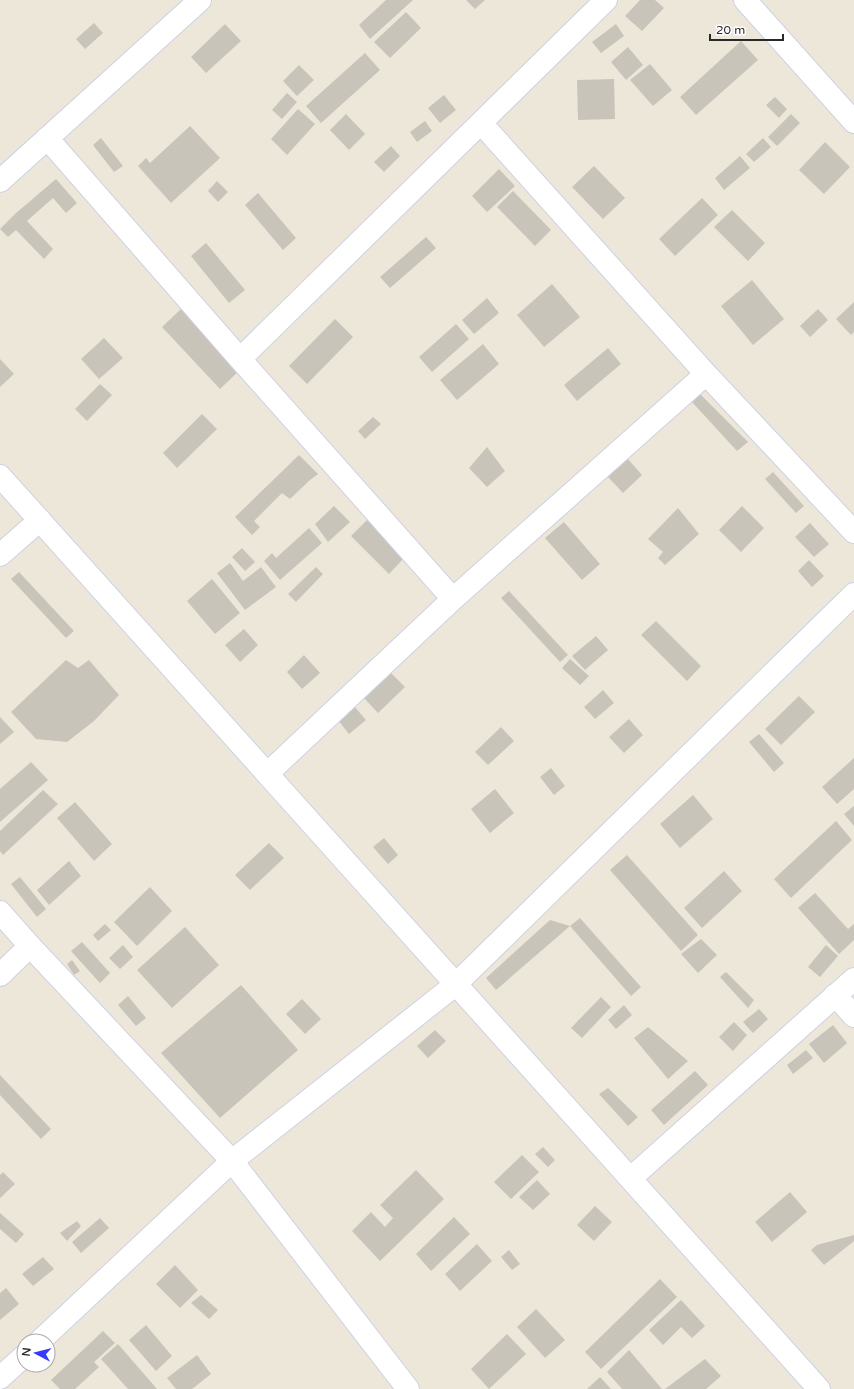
<svg xmlns="http://www.w3.org/2000/svg" width="854" height="1389" font-family="'Varela Round',sans-serif">
<style>
.building{fill:#c8c4ba}
.lines{fill:none;stroke-linecap:round;stroke-linejoin:round}
.street-casing{stroke:#cfd0e3;stroke-width:24}
.street{stroke:#fff;stroke-width:22}
</style>
<rect width="100%" height="100%" fill="#ede7da"/>
<path class="building" d="M386,0H413L370,39L359,25Z
M466,0H485L475,9Z
M640,0H655L664,8L642,31L625,16Z
M406,12L421,28L390,58L374,42Z
M94,23L103,33L85,49L76,39Z
M225,24L241,41L206,73L191,57Z
M616,24L624,36L601,53L592,42Z
M741,41L758,60L696,115L680,97Z
M628,47L643,65L626,80L611,62Z
M365,53L380,70L321,123L306,106Z
M650,64L672,90L653,106L630,80Z
M299,65L314,80L297,96L283,81Z
M614,79L615,119L578,120L577,80Z
M287,93L297,102L282,119L272,110Z
M444,95L456,110L440,123L428,108Z
M775,97L787,109L779,118L766,105Z
M298,109L315,124L287,155L271,139Z
M346,114L365,134L349,150L330,130Z
M791,114L800,123L777,146L768,137Z
M425,121L432,131L417,142L410,132Z
M190,126L220,158L171,203L138,166L146,158L150,163Z
M101,138L123,166L114,172L93,145Z
M763,138L771,147L754,162L746,154Z
M825,142L850,167L824,194L799,170Z
M391,146L400,156L384,172L374,162Z
M740,156L750,168L724,190L715,178Z
M594,166L625,198L603,219L572,187Z
M499,169L515,186L487,212L472,196Z
M56,179L77,203L66,213L53,198L27,221L53,249L44,259L16,230L8,237L0,229L15,214Z
M217,181L228,192L218,202L208,191Z
M513,191L551,230L535,246L497,207Z
M258,193L296,238L283,250L245,205Z
M702,198L718,215L675,256L659,239Z
M732,210L765,243L748,261L714,227Z
M426,237L436,248L390,288L380,277Z
M206,243L245,290L229,303L191,256Z
M752,280L784,319L753,345L721,306Z
M552,284L580,317L544,347L517,315Z
M487,298L499,313L474,334L462,320Z
M854,302V332L851,335L836,319Z
M182,308L241,369L220,389L162,327Z
M818,309L828,320L810,337L800,326Z
M335,319L353,337L307,384L289,366Z
M456,324L469,339L432,372L419,357Z
M104,338L123,358L99,379L81,359Z
M483,344L499,364L457,400L440,380Z
M608,348L621,364L577,401L564,385Z
M0,359L14,374L0,387Z
M100,384L112,395L87,421L75,409Z
M699,393L748,442L737,451L692,402Z
M202,414L217,429L177,468L163,453Z
M373,417L381,424L365,439L358,431Z
M487,447L505,471L487,487L469,468Z
M299,455L318,474L310,480L290,499L282,493L254,521L260,527L252,535L235,517Z
M627,458L642,475L623,493L608,477Z
M773,472L804,506L796,513L765,479Z
M334,506L350,522L328,542L315,524Z
M742,506L764,528L741,552L719,530Z
M678,508L699,534L665,565L658,558L663,552L648,539Z
M367,520L404,558L389,574L351,536Z
M564,522L600,564L582,580L545,538Z
M810,523L829,544L814,557L795,537Z
M309,528L322,543L280,580L264,561L272,553L276,558Z
M242,548L255,562L245,571L232,557Z
M809,560L824,576L812,587L798,571Z
M230,563L243,581L261,567L276,587L245,610L217,573Z
M316,567L323,574L296,602L288,594Z
M19,572L74,631L66,638L11,579Z
M212,579L240,613L215,634L187,601Z
M509,591L568,655L560,662L501,598Z
M656,621L701,666L687,681L641,635Z
M244,629L258,645L240,662L225,645Z
M596,636L608,650L585,670L572,656Z
M304,655L320,673L302,689L287,672Z
M570,659L589,676L580,685L562,668Z
M66,660L78,668L89,660L119,695L94,721L67,742L36,739L11,712Z
M391,673L405,687L378,713L364,698Z
M603,690L614,703L595,719L584,707Z
M799,696L815,712L781,745L765,729Z
M354,706L366,720L349,734L338,720Z
M0,717L14,732L0,744Z
M629,719L643,735L624,753L609,737Z
M501,727L514,741L488,765L475,752Z
M759,734L784,763L774,772L749,742Z
M854,758V789L837,804L822,787Z
M31,762L48,780L0,822V789Z
M551,768L565,786L554,795L540,777Z
M495,789L514,813L490,833L471,809Z
M43,790L58,804L3,855L0,851V831Z
M693,795L713,819L680,848L660,824Z
M75,802L112,844L94,861L57,818Z
M854,806V826L844,814Z
M836,821L852,840L791,898L774,879Z
M384,838L398,855L388,864L373,847Z
M269,843L284,858L250,890L235,875Z
M627,855L698,935L681,951L610,870Z
M69,861L81,876L49,905L37,890Z
M724,871L742,891L702,928L684,908Z
M20,877L46,909L37,917L11,884Z
M150,887L172,911L137,946L114,922Z
M815,893L848,929L854,924V940L839,954L798,908Z
M580,918L641,987L631,996L570,926Z
M550,920L570,926L496,990L486,978Z
M105,924L111,930L98,941L93,935Z
M185,927L219,965L172,1008L137,970Z
M701,939L717,955L698,973L681,954Z
M82,942L110,973L100,983L71,951Z
M123,945L133,957L120,969L109,958Z
M826,945L838,956L820,977L808,967Z
M72,960L80,971L74,975L67,964Z
M726,972L754,1000L748,1008L720,977Z
M241,985L298,1050L220,1118L161,1053Z
M128,996L146,1018L136,1026L118,1005Z
M601,997L611,1007L582,1038L571,1028Z
M302,999L321,1019L305,1034L286,1014Z
M624,1005L632,1015L616,1029L608,1020Z
M759,1009L768,1019L753,1033L743,1022Z
M734,1022L747,1035L733,1051L719,1037Z
M833,1025L847,1043L824,1063L809,1044Z
M648,1027L688,1061L668,1079L634,1038Z
M435,1030L446,1041L428,1058L417,1046Z
M806,1050L813,1058L793,1074L787,1065Z
M695,1071L708,1085L664,1125L651,1110Z
M0,1075L51,1129L41,1139L0,1095Z
M608,1088L638,1117L628,1126L599,1094Z
M543,1147L555,1160L548,1167L535,1154Z
M522,1155L539,1172L511,1199L494,1182Z
M416,1170L444,1199L380,1261L352,1231L371,1212L385,1227L393,1218L380,1205Z
M3,1172L15,1184L0,1198V1175Z
M537,1180L550,1194L533,1210L519,1197Z
M790,1192L807,1212L772,1242L755,1222Z
M595,1206L612,1222L594,1241L577,1225Z
M0,1213L24,1234L16,1243L0,1229Z
M454,1217L470,1234L431,1271L416,1254Z
M100,1218L109,1228L81,1253L72,1242Z
M77,1221L81,1226L67,1241L60,1233Z
M854,1235V1241L824,1265L811,1250L817,1245Z
M477,1244L492,1261L460,1291L445,1274Z
M509,1250L520,1264L512,1270L501,1257Z
M43,1257L54,1269L33,1286L22,1274Z
M175,1265L198,1290L180,1308L156,1284Z
M660,1279L677,1297L601,1369L585,1352Z
M6,1288L19,1304L0,1320V1293Z
M201,1295L218,1310L209,1319L191,1303Z
M681,1300L705,1326L692,1338L681,1327L663,1345L649,1330Z
M536,1309L565,1340L545,1358L517,1327Z
M146,1325L172,1356L156,1371L129,1340Z
M103,1331L115,1343L94,1362L99,1367L75,1389H60L51,1380Z
M507,1334L526,1354L489,1389L471,1369Z
M118,1344L157,1389H128L101,1359Z
M629,1350L662,1389H622L607,1372Z
M197,1355L211,1374L192,1389H176L167,1378Z
M705,1359L721,1376L706,1389H665Z
M600,1377L611,1389H587Z"/>
<g class="lines">
<defs>
<path id="street" d="M745,0L854,122
M481,123L706,374L854,532
M47,138L240,359L453,599
M0,181L200,0
M240,359L606,0
M0,476L819,1389
M0,555L40,520
M267,774L453,599L706,374
M0,912L30,946L232,1161L408,1389
M0,975L30,946
M835,995L854,1016
M631,1178L854,979
M40,1341L232,1161L455,985L854,594
M0,1378L24,1356"/>
</defs>
<use href="#street" class="street-casing"/>
<use href="#street" class="street"/>
</g>
<g transform="translate(36 1353) rotate(277)"><circle r="19" fill="#ffffff" stroke="#a9a9a9"/>
<path d="M0-3L7 15L0 10L-7 15Z" fill="#343cff"/>
<text y="-6" font-size="11" font-weight="bold" text-anchor="middle" fill="#292929">N</text>
</g>
<path d="M710 34v6h73v-6" fill="none" stroke="#292929" stroke-width="2"/>
<text x="716" y="34" font-size="12" fill="#292929" stroke="#ffffff" stroke-width="3" paint-order="stroke">20 m</text>
</svg>
